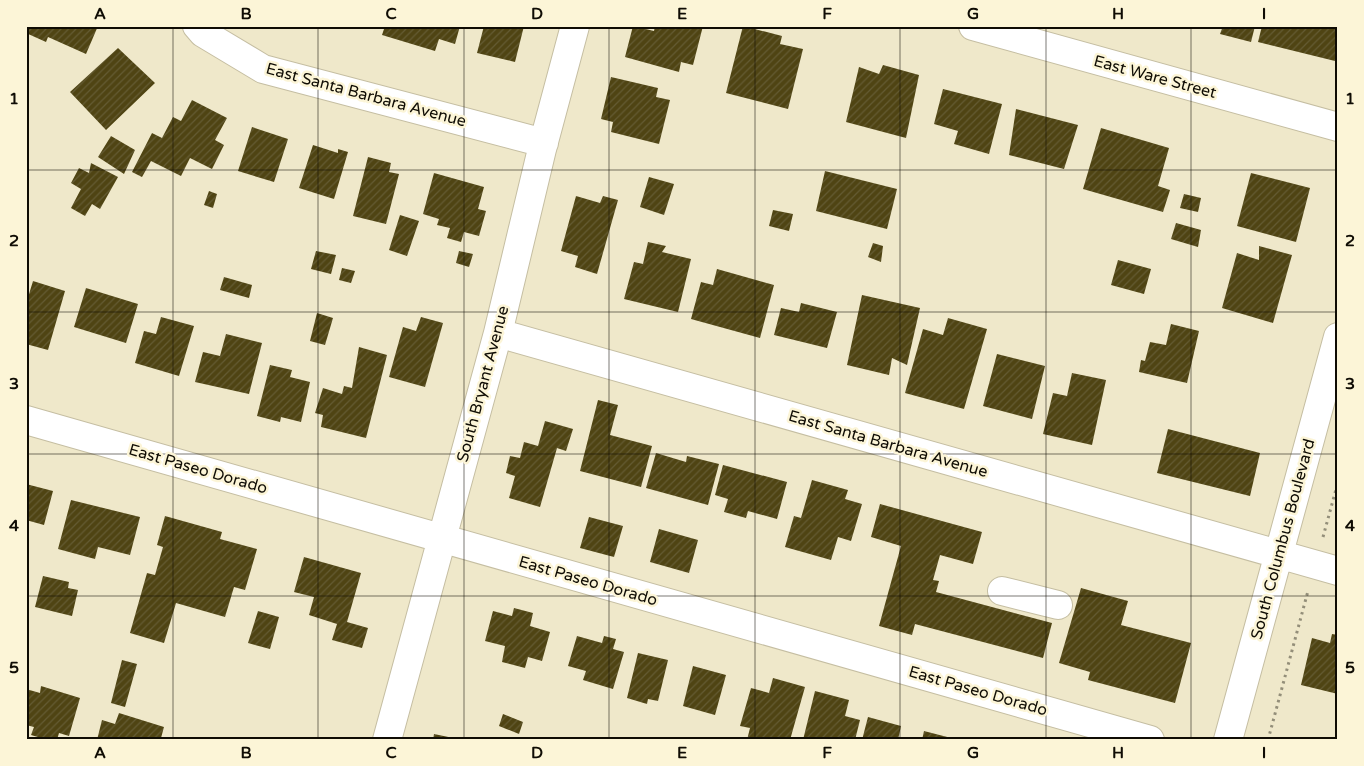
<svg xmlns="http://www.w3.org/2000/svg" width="1364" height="766" font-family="'Varela Round',sans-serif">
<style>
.building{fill:url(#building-hatch)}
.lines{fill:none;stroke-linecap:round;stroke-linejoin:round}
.minor-casing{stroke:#c5bea2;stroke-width:30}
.path{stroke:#938e79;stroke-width:3;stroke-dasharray:2.5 4;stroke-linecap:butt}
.minor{stroke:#fff;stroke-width:28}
.grid{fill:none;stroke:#0f0c04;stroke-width:1;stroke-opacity:0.55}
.labels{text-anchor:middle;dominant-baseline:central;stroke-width:5;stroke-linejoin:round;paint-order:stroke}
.street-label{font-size:16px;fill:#0f0c04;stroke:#fcf5d7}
.neatline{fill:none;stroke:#0f0c04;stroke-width:2}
.grid-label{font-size:16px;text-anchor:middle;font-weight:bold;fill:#0f0c04}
</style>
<defs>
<pattern id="building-hatch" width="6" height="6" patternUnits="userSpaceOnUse" patternTransform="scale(1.25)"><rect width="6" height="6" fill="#4f4413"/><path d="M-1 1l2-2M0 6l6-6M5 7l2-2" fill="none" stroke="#645b33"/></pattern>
</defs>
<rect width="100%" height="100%" fill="#efe8ca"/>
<path class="building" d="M28,26H98L86,54L48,37L46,42L26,33Z
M385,26H460L455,44L439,39L435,51L382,35Z
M484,26H524L515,62L477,53Z
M633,26L654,31L655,26H703L693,65L681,62L679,72L625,57Z
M743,26L782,36L780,44L803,49L788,109L726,93Z
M1223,26H1255L1251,42L1220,34Z
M1262,26H1338V51L1335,61L1258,42Z
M118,48L155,83L106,130L70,92Z
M883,65L919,75L906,138L846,122L859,67L879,74Z
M611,77L658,88L656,97L670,100L659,144L611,132L613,122L601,119Z
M943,89L1002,104L989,154L954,144L958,131L934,124Z
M192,100L227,118L215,140L224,145L212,169L190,158L181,176L151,161L142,177L132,172L152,133L162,138L173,117L181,121Z
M1016,109L1078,125L1064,169L1009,155Z
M252,127L288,139L274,182L238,171Z
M1101,128L1169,148L1158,186L1170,190L1163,212L1083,189Z
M111,136L135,150L124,174L98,157Z
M313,145L338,153V149L348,152L334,199L299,188Z
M368,157L391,163L389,172L399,174L386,224L353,216Z
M91,163L118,177L100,209L92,204L85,216L71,208L81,189L71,183L79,168L89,173Z
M825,171L897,189L887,229L816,211Z
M434,173L484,187L478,209L486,211L479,236L464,232L461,242L447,238L450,228L437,225L439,219L423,214Z
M1251,173L1310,188L1296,242L1237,226Z
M649,177L674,184L664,215L640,207Z
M209,191L217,194L213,208L204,205Z
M1184,194L1201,198L1198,212L1180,208Z
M576,196L600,203L603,196L618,200L597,274L575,267L578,256L561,251Z
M773,210L793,214L789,231L769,226Z
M400,215L419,221L407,256L389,250Z
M1176,223L1201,230L1198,247L1171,239Z
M648,242L666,246L662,252L691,259L678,312L624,299L634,262L643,264Z
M873,243L883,246L881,262L868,257Z
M1259,246L1292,255L1273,323L1222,308L1237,253L1259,260Z
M316,251L336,255L331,274L311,269Z
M459,251L473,254L469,267L456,263Z
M1118,260L1151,269L1144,294L1111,285Z
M342,268L355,271L351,283L339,280Z
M717,269L774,285L760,338L691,319L701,282L713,285Z
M224,277L252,285L249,298L220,290Z
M33,281L65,291L48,350L26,344V304Z
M86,288L138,304L126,343L74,327Z
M862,295L920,308L907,365L892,358L889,375L847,365Z
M801,303L837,312L827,348L774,335L781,308L799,312Z
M317,313L333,318L325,345L310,341Z
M161,317L194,326L179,376L135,363L144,331L156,334Z
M421,317L443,323L425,387L389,377L403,327L416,331Z
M948,318L987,329L964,409L905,393L923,329L943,335Z
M1171,324L1199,331L1187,383L1139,372L1141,360L1145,361L1150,342L1166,345Z
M226,334L262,343L249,394L195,382L203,352L220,356Z
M359,347L387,355L366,438L321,427L323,415L315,413L323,388L342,394L344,386L352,388Z
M997,354L1045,366L1032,419L983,406Z
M270,365L292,370L290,377L310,382L301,422L281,417L280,422L257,416Z
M1072,373L1106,380L1092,445L1043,434L1053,393L1067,396Z
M598,400L618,405L610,435L652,446L641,487L580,471Z
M545,421L573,429L566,451L557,448L540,507L509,498L515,476L506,473L510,456L520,458L524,442L538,446Z
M1168,429L1260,453L1250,496L1157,473Z
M656,453L686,462L687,456L719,464L708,505L646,488Z
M723,465L787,482L777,519L748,511L746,518L724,512L728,499L715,495Z
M812,480L848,490L845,499L862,504L851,541L838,537L831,560L785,547L794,516L801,518Z
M26,484L53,491L44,525L26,520Z
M71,500L140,517L130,555L98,547L95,559L58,549Z
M880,504L982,532L973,564L940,555L933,580L939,581L936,592L1052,623L1043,658L915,624L912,635L879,626L901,546L871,537Z
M165,516L222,532L220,539L257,549L245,590L234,587L225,617L176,603L164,643L130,633L147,573L155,575L163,547L157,545Z
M589,517L623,526L614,557L580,548Z
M659,529L698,540L689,573L650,562Z
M304,557L361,573L347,622L368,628L362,648L332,640L337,624L309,615L314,597L294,592Z
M43,576L69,582L68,588L78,590L72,616L35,607Z
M1081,588L1128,601L1121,625L1191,643L1175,703L1088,680L1090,672L1059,663Z
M514,608L533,613L530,626L550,632L542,661L528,657L525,668L502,662L505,646L485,641L493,611L512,616Z
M258,611L279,617L270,649L248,643Z
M1332,634L1338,635V694L1301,685L1312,638L1330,643Z
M577,636L602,643L604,636L616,639L613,649L624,652L613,689L583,680L586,671L568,666Z
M638,653L668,660L658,701L648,699L647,704L627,698Z
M122,660L137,664L125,707L111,703Z
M693,666L726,675L715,715L683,706Z
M773,678L805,687L790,740H747L750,728L740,726L751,688L769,693Z
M41,686L80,698L69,736L59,733L57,740H48L31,735L34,727L26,725V689L40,693Z
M815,691L849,700L845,716L860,720L855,740H803Z
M119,713L164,727L161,738L164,740H97L102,720L115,724Z
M503,714L523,722L519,734L499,726Z
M868,717L901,726L898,740H862Z
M924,731L955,739V740H922Z
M434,734L458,739V740H433Z"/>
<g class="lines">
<defs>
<path id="minor" d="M197,26L203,33L263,69L544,143
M973,26L1338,127
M498,333L1338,571
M26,420L1150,740
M1002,591L1058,605
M387,740L498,333L542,149L575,26
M1228,740L1338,337"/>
</defs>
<use href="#minor" class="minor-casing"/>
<path class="path" d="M1323,537L1338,482
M1268,740L1308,591"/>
<use href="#minor" class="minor"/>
</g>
<path class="grid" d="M173,26V740M318,26V740M464,26V740M609,26V740M755,26V740M900,26V740M1046,26V740M1191,26V740M26,170H1338M26,312H1338M26,454H1338M26,596H1338"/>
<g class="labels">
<g class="street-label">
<text transform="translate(1155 77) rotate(15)">East Ware Street</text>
<text transform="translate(366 95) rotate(15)">East Santa Barbara Avenue</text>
<text transform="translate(483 384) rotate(-75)">South Bryant Avenue</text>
<text transform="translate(888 444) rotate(16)">East Santa Barbara Avenue</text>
<text transform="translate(198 469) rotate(16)">East Paseo Dorado</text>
<text transform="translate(1283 539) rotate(-75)">South Columbus Boulevard</text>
<text transform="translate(588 581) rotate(16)">East Paseo Dorado</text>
<text transform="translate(978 691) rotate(16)">East Paseo Dorado</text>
</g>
</g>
<rect width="1364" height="766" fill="none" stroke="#fcf5d7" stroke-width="55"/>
<rect x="28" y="28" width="1308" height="710" class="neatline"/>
<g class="grid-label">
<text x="100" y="19">A</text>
<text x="246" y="19">B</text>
<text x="391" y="19">C</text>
<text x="537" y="19">D</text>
<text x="682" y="19">E</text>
<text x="827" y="19">F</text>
<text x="973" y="19">G</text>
<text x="1118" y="19">H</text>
<text x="1264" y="19">I</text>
<text x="14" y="104">1</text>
<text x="1350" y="104">1</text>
<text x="14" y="246">2</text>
<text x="1350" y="246">2</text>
<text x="14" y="389">3</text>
<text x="1350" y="389">3</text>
<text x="14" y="531">4</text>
<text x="1350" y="531">4</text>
<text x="14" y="673">5</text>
<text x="1350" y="673">5</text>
<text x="100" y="758">A</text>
<text x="246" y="758">B</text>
<text x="391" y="758">C</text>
<text x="537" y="758">D</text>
<text x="682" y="758">E</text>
<text x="827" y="758">F</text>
<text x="973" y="758">G</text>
<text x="1118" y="758">H</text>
<text x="1264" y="758">I</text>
</g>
</svg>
